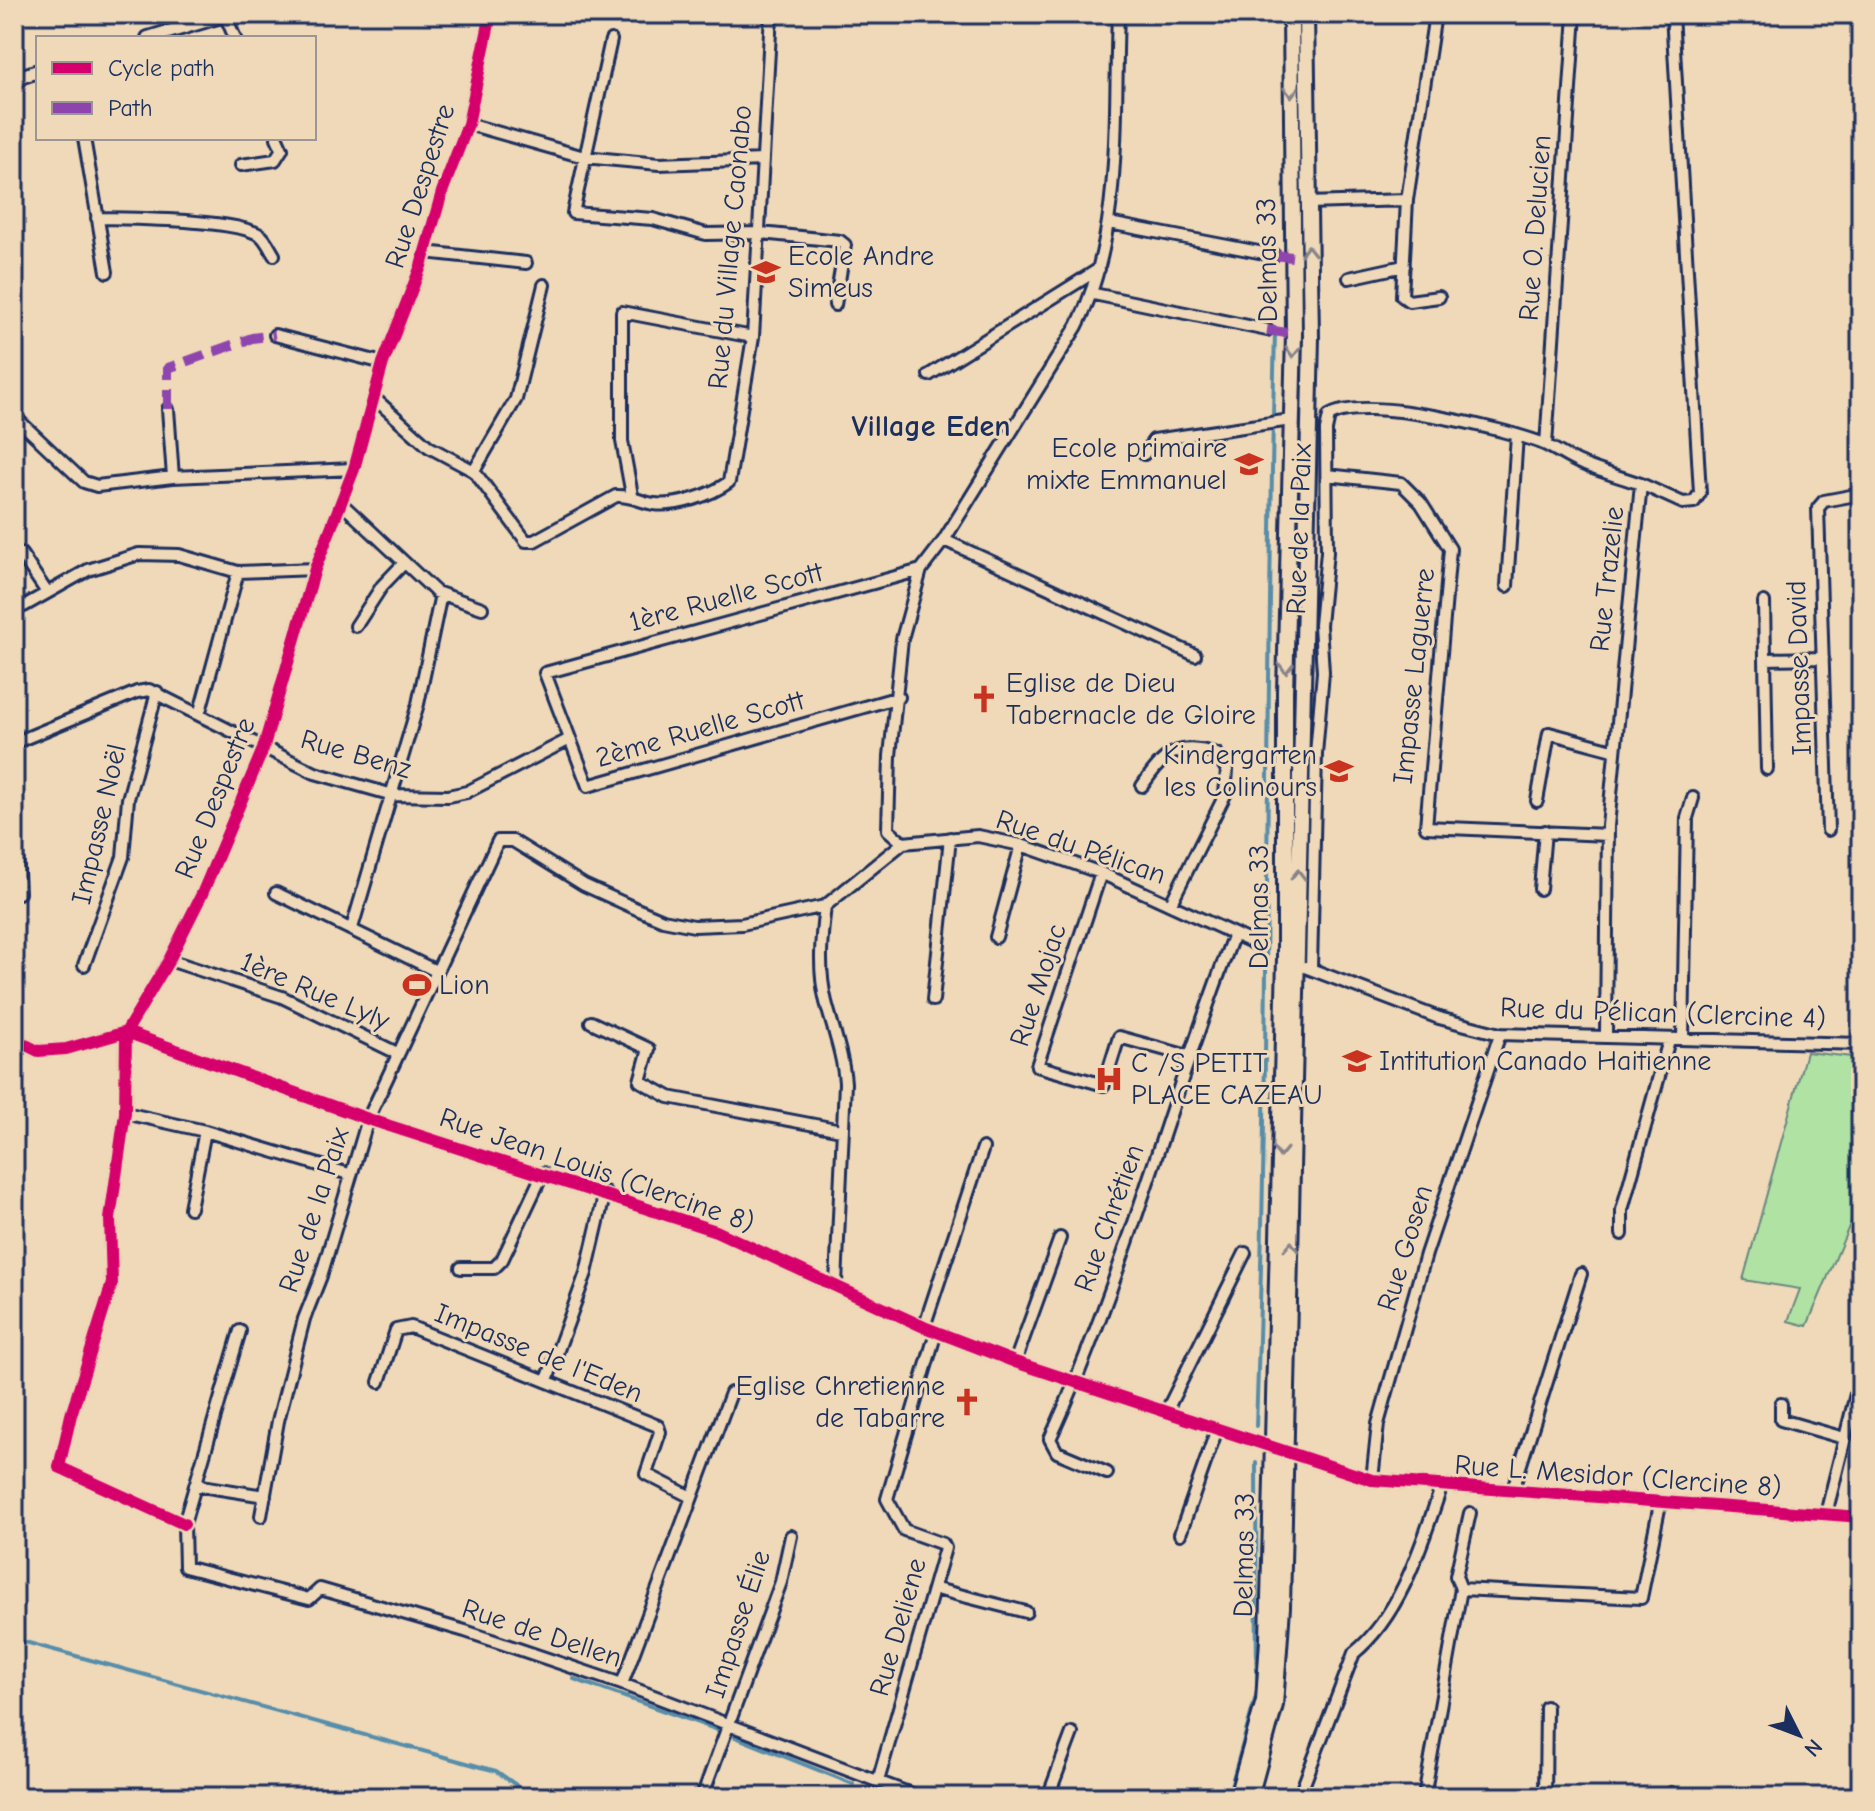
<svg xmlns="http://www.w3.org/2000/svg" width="1875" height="1811" font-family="'Comic Neue',sans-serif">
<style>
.green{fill:#b0e2a3;stroke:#668880;stroke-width:2}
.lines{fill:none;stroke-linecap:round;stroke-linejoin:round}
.stream{stroke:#568daa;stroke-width:4}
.minor-casing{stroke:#1b2f5e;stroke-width:16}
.tertiary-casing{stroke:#1b2f5e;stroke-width:18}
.secondary-casing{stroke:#1b2f5e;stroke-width:20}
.minor{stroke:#f0d9b8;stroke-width:10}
.tertiary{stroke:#f0d9b8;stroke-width:12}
.secondary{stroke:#f0d9b8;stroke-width:14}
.quiet{stroke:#8e44ad;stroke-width:10;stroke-dasharray:20 10;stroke-linecap:butt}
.cycleway-casing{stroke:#f0d9b8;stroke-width:17}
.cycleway{stroke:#d6006c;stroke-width:12}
.oneway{stroke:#86848b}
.labels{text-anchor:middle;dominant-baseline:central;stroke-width:6;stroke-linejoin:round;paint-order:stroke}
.street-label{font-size:28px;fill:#1b2f5e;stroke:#f0d9b8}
.poi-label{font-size:28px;fill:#1b2f5e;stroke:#f0d9b8;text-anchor:start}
.neighbourhood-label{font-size:30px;font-weight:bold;fill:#1b2f5e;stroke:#f0d9b8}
</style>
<rect width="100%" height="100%" fill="#f0d9b8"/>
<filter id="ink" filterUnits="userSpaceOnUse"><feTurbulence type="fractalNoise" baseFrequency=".0125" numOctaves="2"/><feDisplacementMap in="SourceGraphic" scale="16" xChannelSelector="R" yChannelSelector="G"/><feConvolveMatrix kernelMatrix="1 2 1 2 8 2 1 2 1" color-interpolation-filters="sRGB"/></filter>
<g filter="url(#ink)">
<path class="green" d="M1806,1052L1861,1058V1198L1807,1326L1788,1321L1800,1289L1743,1280Z"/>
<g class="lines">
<path class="stream" d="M1256,1426C1270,1062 1265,698 1275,334
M14,1639L496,1771L516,1785L524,1797
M574,1679L721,1731
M735,1737L853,1784
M878,1791L894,1797
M1228,1797L1257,1692L1256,1463"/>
<defs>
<path id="minor" d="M225,15L235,38
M611,40L573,213L653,219L706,234L761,233L840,241L845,245L835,305
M468,124L584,157L659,164L763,160
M84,138L107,272
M241,165L275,160L282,149L277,138
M1407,200L1402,296L1409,301L1439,297
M1307,203L1407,200L1435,14
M97,218C131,219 234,219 260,235C266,239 270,249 274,255
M1109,223L1274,255
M425,252L526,263
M1349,278L1404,266
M1094,294L1267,330
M275,335L383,363
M929,375L1099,269
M374,398L429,447L474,471L526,541H534L616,496C632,495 639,502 654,504C677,507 711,495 729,482L753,337L771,14
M168,409L173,477
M14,416L84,482L97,486L173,477L354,469
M1546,445L1575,14
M1144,454L1154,440L1291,420
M474,471L516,399L544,285
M1327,475L1401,483L1421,503L1450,549L1426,827L1608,835
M632,495L622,441V312L753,337
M341,503L436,592L482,608
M944,540L1195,655
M21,554L46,591
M1507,586L1517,435
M1764,602L1767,769
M24,606L88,570L139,554L179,555L238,572L315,569
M356,626L382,586L404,563
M1765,659L1823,658
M899,697L588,786L545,673L921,570
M199,715L238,572
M14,743L137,692L149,690L315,773L393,795L448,796L467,792L568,740
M1142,786C1165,753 1176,742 1217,754L1227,770L1225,795L1171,903
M14,796L19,893
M1537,801L1549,733L1613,750
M1828,830L1818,508L1824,501L1861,494
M903,843L888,830L890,756L902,639L921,570L944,540L1077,326C1123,235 1114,114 1118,14
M1101,873L1037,1066L1104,1085L1119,1037L1188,1056
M1540,889L1545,831
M276,893L436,971
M825,906C821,939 818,970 826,1002C833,1029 843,1055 845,1083L836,1284
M352,928L418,704L441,594
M996,937L1021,845
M169,960L282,997L397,1053
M84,965L123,857L128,799L157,692
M1305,967L1439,1018L1500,1034L1861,1044
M1311,969L1316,754L1323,672L1320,625L1327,552L1326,430L1329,416C1362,394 1506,429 1544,444C1557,450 1569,459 1582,464C1601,472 1621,477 1641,484
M933,1000L950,838
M591,1022L649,1049L640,1081L669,1097L841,1130
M1606,1034L1608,826L1641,484L1683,503L1694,502L1700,493L1672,14
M14,1039L38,1051L66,1049L126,1032L368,1119L716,1231L924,1327L1015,1362L1372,1480L1861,1517
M1683,1039L1687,818L1693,798
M125,1113L205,1131L349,1174
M190,1208L205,1131
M1622,1234V1210L1669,1040
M461,1268H494L502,1260L543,1173
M924,1327L983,1148
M240,1331L184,1524L185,1567L309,1599L320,1589L465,1631L622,1684L919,1797
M1015,1362L1060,1238
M547,1380L586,1273L605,1192
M379,1382L396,1330L411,1327L658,1426L660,1432L646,1474L691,1497
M1781,1404V1420L1844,1438
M1167,1410L1245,1253
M1107,1473L1057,1452L1050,1439C1125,1276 1169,1101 1234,934
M1372,1480L1378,1424L1426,1254L1500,1034
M195,1485L265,1496
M1513,1489L1581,1274
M1826,1514L1861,1374
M261,1516L278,1421L304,1319L321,1276L368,1119L498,841H513L584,885L639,910L663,920L694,926L742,924L825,906L903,843L978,836L1021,845L1101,873L1258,945
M184,1524L59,1467L71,1415L112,1283L110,1219L125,1113L126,1032L169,960L202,894L263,749L315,569L354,469L383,363L421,266L442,192L468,124L491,14
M1180,1534L1217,1429
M936,1589L1026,1612
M1461,1589L1641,1598L1660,1504
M622,1684L731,1393
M878,1781L945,1548L943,1544L904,1530L887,1499L936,1332
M1671,1793L1679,1797
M702,1797L781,1582L791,1536
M1048,1797L1072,1733
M1299,1797L1354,1653C1401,1615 1422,1543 1441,1488
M1424,1797L1461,1589L1456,1576L1470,1513
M1545,1797L1546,1707"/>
<path id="tertiary" d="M148,38L228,14
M14,79L38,71"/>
<path id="secondary" d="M1237,1797L1264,1701L1268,1640L1285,958V692L1294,334L1291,14
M1250,1797L1275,1705L1282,1607L1311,337L1306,14"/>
</defs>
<use href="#minor" class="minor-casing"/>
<use href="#tertiary" class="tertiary-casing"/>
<use href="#secondary" class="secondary-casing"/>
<use href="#minor" class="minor"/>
<use href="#tertiary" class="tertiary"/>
<use href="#secondary" class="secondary"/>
<path class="quiet" d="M1274,255L1292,257
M1267,330L1294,334
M168,409V368L252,338L275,335"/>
<defs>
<path id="cycleway" d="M14,1039L38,1051L66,1049L126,1032L368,1119L716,1231L924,1327L1015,1362L1372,1480L1861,1517
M184,1524L59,1467L71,1415L112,1283L110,1219L125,1113L126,1032L169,960L202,894L263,749L315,569L354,469L383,363L421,266L442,192L468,124L491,14"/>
</defs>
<use href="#cycleway" class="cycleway-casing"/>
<use href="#cycleway" class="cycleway"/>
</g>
<defs><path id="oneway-chevron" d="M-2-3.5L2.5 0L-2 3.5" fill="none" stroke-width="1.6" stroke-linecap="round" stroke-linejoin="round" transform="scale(2)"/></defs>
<g class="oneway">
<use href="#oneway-chevron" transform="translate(1291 92) rotate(89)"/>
<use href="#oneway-chevron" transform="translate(1308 251) rotate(-91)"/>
<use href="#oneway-chevron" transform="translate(1293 352) rotate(92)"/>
<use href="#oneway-chevron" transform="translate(1286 668) rotate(91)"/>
<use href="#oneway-chevron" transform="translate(1298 875) rotate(-89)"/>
<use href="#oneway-chevron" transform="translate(1280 1152) rotate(91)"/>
<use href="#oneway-chevron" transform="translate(1291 1247) rotate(-88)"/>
</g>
</g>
<defs>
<symbol id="school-bare" viewBox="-9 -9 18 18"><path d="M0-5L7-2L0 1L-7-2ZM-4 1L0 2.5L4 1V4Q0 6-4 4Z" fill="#c8321e" stroke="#f0d9b8" stroke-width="2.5" paint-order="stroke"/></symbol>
<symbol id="church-bare" viewBox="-9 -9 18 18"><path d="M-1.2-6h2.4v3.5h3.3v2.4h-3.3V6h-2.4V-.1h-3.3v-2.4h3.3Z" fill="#c8321e" stroke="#f0d9b8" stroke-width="2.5" paint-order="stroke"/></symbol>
<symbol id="stadium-bare" viewBox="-9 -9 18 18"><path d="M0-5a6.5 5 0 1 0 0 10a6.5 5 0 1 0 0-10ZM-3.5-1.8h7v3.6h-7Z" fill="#c8321e" stroke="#f0d9b8" stroke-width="2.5" paint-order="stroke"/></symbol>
<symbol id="hospital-bare" viewBox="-9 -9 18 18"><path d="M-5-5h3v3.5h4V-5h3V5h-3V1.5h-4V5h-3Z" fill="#c8321e" stroke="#f0d9b8" stroke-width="2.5" paint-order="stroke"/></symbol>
</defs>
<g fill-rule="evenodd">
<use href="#school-bare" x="746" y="252" width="40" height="40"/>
<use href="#school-bare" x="1229" y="444" width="40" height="40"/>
<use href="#church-bare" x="964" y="679" width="40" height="40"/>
<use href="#school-bare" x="1319" y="751" width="40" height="40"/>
<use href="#stadium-bare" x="397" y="965" width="40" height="40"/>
<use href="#school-bare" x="1337" y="1041" width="40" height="40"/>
<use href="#hospital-bare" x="1089" y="1059" width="40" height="40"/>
<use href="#church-bare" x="947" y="1382" width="40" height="40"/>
</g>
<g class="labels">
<g class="street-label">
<text transform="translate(420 186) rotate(-72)">Rue Despestre</text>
<text transform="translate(1535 228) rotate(-86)">Rue O. Delucien</text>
<text transform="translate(730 247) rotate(-85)">Rue du Village Caonabo</text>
<text transform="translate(1267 260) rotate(-91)">Delmas 33</text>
<text transform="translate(1299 529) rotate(-88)">Rue de la Paix</text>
<text transform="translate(1607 579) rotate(-84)">Rue Trazelie</text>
<text transform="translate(726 597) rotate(-15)">1ère Ruelle Scott</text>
<text transform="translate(1799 668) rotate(-92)">Impasse David</text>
<text transform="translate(1414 676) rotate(-84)">Impasse Laguerre</text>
<text transform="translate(700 729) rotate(-16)">2ème Ruelle Scott</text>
<text transform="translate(356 754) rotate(16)">Rue Benz</text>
<text transform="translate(215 798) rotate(-68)">Rue Despestre</text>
<text transform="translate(99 824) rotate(-77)">Impasse Noël</text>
<text transform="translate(1081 847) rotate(19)">Rue du Pélican</text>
<text transform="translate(1259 907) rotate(-90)">Delmas 33</text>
<text transform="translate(1038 985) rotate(-72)">Rue Mojac</text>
<text transform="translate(315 991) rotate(23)">1ère Rue Lyly</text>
<text transform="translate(1663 1013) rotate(2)">Rue du Pélican (Clercine 4)</text>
<text transform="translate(597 1170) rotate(19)">Rue Jean Louis (Clercine 8)</text>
<text transform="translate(314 1210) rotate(-72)">Rue de la Paix</text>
<text transform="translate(1109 1218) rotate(-70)">Rue Chrétien</text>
<text transform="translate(1405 1248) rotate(-73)">Rue Gosen</text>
<text transform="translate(539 1353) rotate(22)">Impasse de l'Eden</text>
<text transform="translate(1618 1476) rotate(4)">Rue L. Mesidor (Clercine 8)</text>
<text transform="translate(1244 1555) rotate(-89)">Delmas 33</text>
<text transform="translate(738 1624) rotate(-72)">Impasse Élie</text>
<text transform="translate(898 1627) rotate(-74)">Rue Deliene</text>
<text transform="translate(542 1633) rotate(18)">Rue de Dellen</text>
</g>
<g class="poi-label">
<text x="788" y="256">Ecole Andre<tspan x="788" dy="32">Simeus</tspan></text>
<text x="1227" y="448" text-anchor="end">Ecole primaire<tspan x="1227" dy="32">mixte Emmanuel</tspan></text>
<text x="1006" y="683">Eglise de Dieu<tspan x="1006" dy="32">Tabernacle de Gloire</tspan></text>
<text x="1317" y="755" text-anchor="end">Kindergarten<tspan x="1317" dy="32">les Colinours</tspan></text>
<text x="439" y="985">Lion</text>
<text x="1379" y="1061">Intitution Canado Haitienne</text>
<text x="1131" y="1063">C /S PETIT<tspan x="1131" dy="32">PLACE CAZEAU</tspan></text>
<text x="945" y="1386" text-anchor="end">Eglise Chretienne<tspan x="945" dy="32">de Tabarre</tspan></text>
</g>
<g class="neighbourhood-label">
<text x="931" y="426">Village Eden</text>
</g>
</g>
<rect width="1875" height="1811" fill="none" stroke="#f0d9b8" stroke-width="48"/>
<rect x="24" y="24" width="1827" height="1763" fill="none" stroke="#1b2f5e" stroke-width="3" filter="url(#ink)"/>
<rect x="36" y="36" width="280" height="104" fill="#f0d9b8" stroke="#9b9594" stroke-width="2"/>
<rect x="52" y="62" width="40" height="12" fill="#d6006c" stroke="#9b9594" stroke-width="2"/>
<text x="108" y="76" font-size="24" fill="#1b2f5e">Cycle path</text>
<rect x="52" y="102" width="40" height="12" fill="#8e44ad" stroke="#9b9594" stroke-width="2"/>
<text x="108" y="116" font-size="24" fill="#1b2f5e">Path</text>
<g transform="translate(1799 1735) rotate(132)" stroke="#f0d9b8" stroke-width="6" paint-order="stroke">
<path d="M0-6L14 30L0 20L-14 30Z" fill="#1b2f5e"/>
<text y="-12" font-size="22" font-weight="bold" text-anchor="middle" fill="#1b2f5e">N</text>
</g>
</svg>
